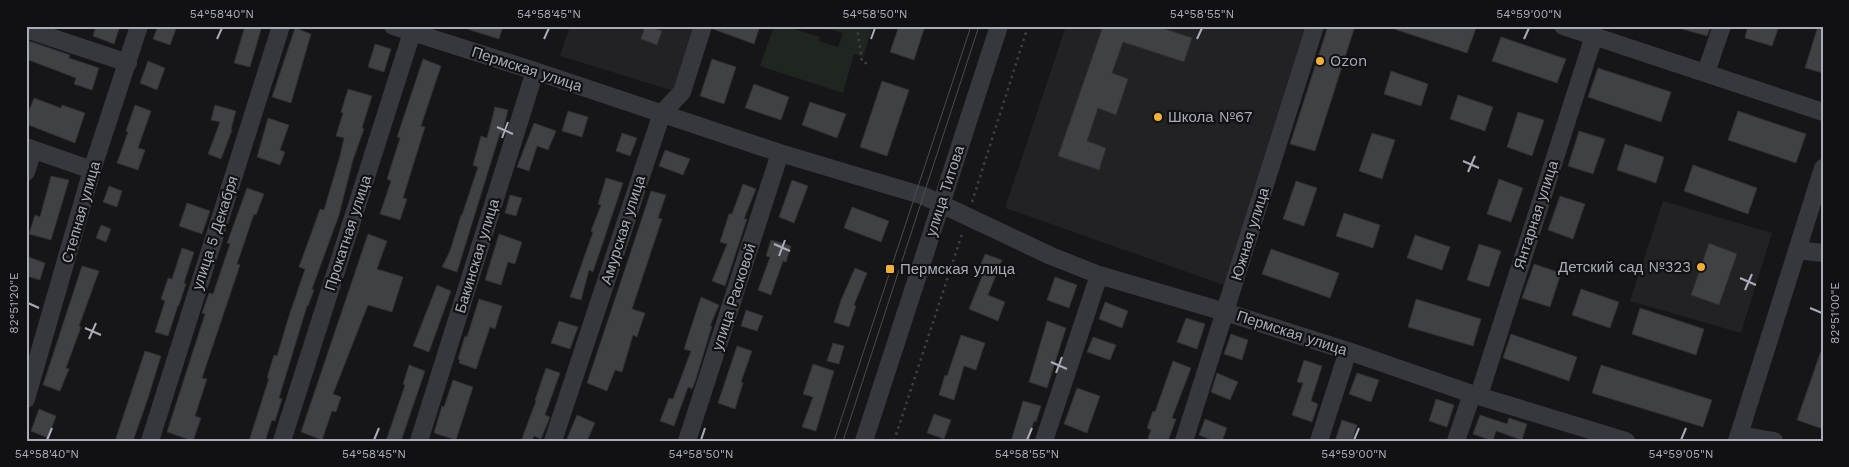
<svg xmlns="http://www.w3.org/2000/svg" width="1849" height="467" font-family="'Work Sans',sans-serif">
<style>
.built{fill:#222225}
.green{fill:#1e261f}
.building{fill:#404145;stroke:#303034}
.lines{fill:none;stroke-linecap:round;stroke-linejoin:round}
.path{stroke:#3d3f44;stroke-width:2.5;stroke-dasharray:2.5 4;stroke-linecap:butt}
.minor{stroke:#37383d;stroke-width:18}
.tram{stroke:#4a4c52;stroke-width:1}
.ticks{fill:none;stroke:#a8adb8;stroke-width:2}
.poi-dot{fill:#f2b134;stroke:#111113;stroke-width:2}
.labels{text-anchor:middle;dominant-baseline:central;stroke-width:4.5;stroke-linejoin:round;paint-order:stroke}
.poi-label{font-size:15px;fill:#a8adb8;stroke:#111113;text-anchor:start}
.street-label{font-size:15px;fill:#a8adb8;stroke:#111113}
.neatline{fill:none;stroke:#a8adb8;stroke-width:2}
.ticks-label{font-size:12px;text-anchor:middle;fill:#a8adb8}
</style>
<rect width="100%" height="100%" fill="#161618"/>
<path class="built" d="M570,26H698L677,92L560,56Z
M1066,26H1309L1227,286L1005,208Z
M1663,201L1772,233L1741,333L1630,301Z"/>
<path class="green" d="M774,26L782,29L784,26L820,37L819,41L838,47L843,33L825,28V26H873L863,57L854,54L843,93L760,66Z"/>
<path class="building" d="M96,26H120L114,44L93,36Z
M158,26H177L170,45L153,39Z
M245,26H262L250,67L234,63Z
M467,26H503L499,39L467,29Z
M645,26L662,31L657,45L641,39Z
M713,26H760L754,44L713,29Z
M899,26H925L914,60L890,52Z
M1103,26H1156L1192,38L1184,62L1123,42L1112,73L1128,79L1116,115L1098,108L1087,141L1106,148L1099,170L1058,156Z
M1328,26H1355L1315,151L1290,144Z
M1391,26H1470L1476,28L1467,53L1391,28Z
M1683,26H1711L1707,36L1682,29Z
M1748,26H1779L1772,46L1745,38Z
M1818,26H1823V73L1805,68Z
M295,28L311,34L291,103L272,97Z
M1501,37L1566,59L1557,83L1492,61Z
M26,40L70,55L69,58L99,68L92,90L74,84L76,78L26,59Z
M375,44L391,49L384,72L368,67Z
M423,59L441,66L421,126L425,127L403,198L407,199L400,220L380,214L391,181L387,179L400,138L397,137Z
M712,59L736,67L724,104L700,96Z
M148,61L165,68L157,90L140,83Z
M1598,68L1671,92L1661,122L1588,97Z
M1391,71L1428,84L1421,106L1384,94Z
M882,81L909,90L887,156L860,147Z
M754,84L789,97L781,120L745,108Z
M348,89L372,96L362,128L364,129L353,160L339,215L312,289L314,290L308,306H307L279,398L282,399L275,421L272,420L265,441H249L269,378H267L274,355L277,356L289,316L305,269L299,267L320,209L324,210L340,156L344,138L336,136L343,113L341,112Z
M1458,95L1493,107L1485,131L1450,119Z
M34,98L61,108L62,105L85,113L75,143L26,124V118Z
M810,102L846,114L837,138L802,125Z
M135,105L151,111L138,148L145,150L138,170L117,163L128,132L126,131Z
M215,105L236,111L231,129L232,130L221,159L208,154L220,122L211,120Z
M495,107L508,110L502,134L500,133L457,272L442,267L450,251L461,215H462L478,167L473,165L481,136L487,138Z
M568,111L588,117L582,137L562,131Z
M1738,111L1806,134L1796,163L1728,140Z
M1518,112L1544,120L1532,156L1507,147Z
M268,118L289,125L280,150L285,152L280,165L257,157Z
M534,123L556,131L548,150L537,146L529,171L517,167Z
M1579,131L1605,139L1593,174L1568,166Z
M622,133L637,138L630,156L616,151Z
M1372,133L1395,140L1382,179L1359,171Z
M1625,144L1664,157L1656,183L1617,170Z
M665,150L690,159L683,175L659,166Z
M1693,165L1757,188L1748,214L1684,191Z
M51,176L69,180L51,240L29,234L35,215L40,217Z
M606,178L623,183L593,272L589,270L581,300L570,297L593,232L591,231L601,205L598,204Z
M1499,179L1523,188L1511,222L1487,214Z
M792,180L808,186L794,223L779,217Z
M1296,181L1317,188L1304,226L1283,219Z
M743,184L756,189L744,219H747L725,286L712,281L727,244L720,242L729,214H732Z
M109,186L122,191L117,207L103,202Z
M247,188L264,194L256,215L254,214L237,264L240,265L202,378L207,379L195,416L201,418L193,441L167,432L205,314L202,313L209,293L213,294L230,244L227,243Z
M651,191L666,195L658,218L662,219L632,309L645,313L637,337L633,335L622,372L615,370L607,391L587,383Z
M510,195L522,198L516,216L505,213Z
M1560,196L1585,204L1573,239L1548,230Z
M187,203L210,211L202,234L179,226Z
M852,207L889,221L881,242L844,228Z
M1344,213L1380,225L1373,248L1336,236Z
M101,225L111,229L106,242L96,238Z
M368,234L387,241L377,269L403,277L392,312L368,305L333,394L341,397L336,412L332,411L322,440L301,432Z
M499,234L522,242L515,264L508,262L501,285L485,280Z
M1415,235L1450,247L1442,270L1407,258Z
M771,240L791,246L786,262L783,261L771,295L758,290L770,257L766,256Z
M1709,243L1737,254L1719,305L1691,295Z
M1479,244L1501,251L1489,287L1467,280Z
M182,248L194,252L184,283L186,284L179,305H178L168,336L155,332L165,301L161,299L168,278L172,279Z
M1271,249L1339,273L1330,298L1262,274Z
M985,254L1002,260L988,295L1005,302L998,321L969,309L983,274L978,272Z
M26,256L45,263L40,280L26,276Z
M1534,264L1561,273L1550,307L1522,298Z
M82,266L99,271L79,326L81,327L66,368L69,369L60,391L43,385Z
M855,268L867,273L854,305L856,306L849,327L834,322L841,300Z
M1055,277L1077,285L1069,308L1047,300Z
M437,285L451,291L429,352L413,346Z
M1581,289L1619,302L1610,328L1572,315Z
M701,297L719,305L710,326H712L695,382L692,389L688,387L674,426L660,421L669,398L673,399L691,351L684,349Z
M479,299L502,306L495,329L490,327L476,369L459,363L460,360L458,359L465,336L467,337Z
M1416,299L1481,319L1473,346L1408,327Z
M1105,302L1128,311L1122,328L1099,319Z
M1640,308L1704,329L1696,355L1632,334Z
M746,310L763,316L757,331L741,326Z
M1186,318L1205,324L1197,349L1177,342Z
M559,321L578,327L570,349L551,343Z
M1047,321L1066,328L1047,388L1029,382Z
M1231,334L1248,340L1242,360L1224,354Z
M1511,334L1577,357L1569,381L1503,358Z
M961,335L985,343L976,370L964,366L954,400L939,395L945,375L947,376Z
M1093,337L1116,345L1110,360L1087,352Z
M833,343L844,346L839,364L827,361Z
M737,346L752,351L741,382L743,383L735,409L718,403Z
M145,351L161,356L148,398L133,441H115Z
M1821,351L1823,352V429L1797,420Z
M1304,360L1322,366L1311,401L1318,404L1312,422L1292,415L1303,383L1297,382Z
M1173,361L1191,368L1172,418L1176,419L1168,441H1147L1151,430L1147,428L1153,411L1155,412Z
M813,364L834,371L816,431L802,427L813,397L803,394Z
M409,365L425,371L401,441H386L405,385L403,384Z
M1601,365L1712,400L1703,427L1592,393Z
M546,368L560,373L545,415L550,417L541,439L534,436L532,441H521L536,401L535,400Z
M1217,373L1238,382L1230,400L1211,392Z
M1357,373L1379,380L1371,402L1349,394Z
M453,380L473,387L456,440L434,433L442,406L444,407Z
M1077,388L1100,396L1087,433L1064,424Z
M1436,399L1454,405L1447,427L1429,421Z
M1023,401L1041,406L1036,422L1034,421L1028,441H1011Z
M39,409L56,416L48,438L31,431Z
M934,414L951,420L944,439L927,433Z
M577,415L595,423L587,441H566Z
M1480,415L1507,424L1509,418L1527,424L1522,440L1496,431L1493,441L1473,434Z
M1205,419L1227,428L1222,441H1214L1199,435Z
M1342,420L1357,425L1352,441H1335Z"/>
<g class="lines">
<path class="path" d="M857,26L862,62L869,64
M972,202L1028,26
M894,441L963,231"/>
<path class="minor" d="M393,26L535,71L780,153L924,196L1051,256L1099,275L1225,312L1348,351L1472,394L1626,441
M1563,26L1823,112
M26,29L128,63
M1706,72L1722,26
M26,147L92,170
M26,172L33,150
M1797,250L1823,253
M1479,395L1594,36
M26,399L92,170L139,26
M1739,435L1774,441
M150,441L281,26
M282,441L414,26
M419,441L535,71
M553,441L662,113L682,92L703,26
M687,441L780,153
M864,441L999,26
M1044,441L1099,275
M1184,441L1315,26
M1319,441L1348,351
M1456,441L1472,394
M1737,441L1823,168"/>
<path class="tram" d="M834,441L971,26
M843,441L979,26"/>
</g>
<path class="ticks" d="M217,39L222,28M544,39L549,28M871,39L875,28M1197,39L1202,28M1524,39L1529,28M497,127L513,134M502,138L508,122M1463,161L1479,168M1468,172L1475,156M774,244L790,251M779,256L785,240M1740,278L1756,285M1745,290L1752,274M28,303L39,308M1810,308L1822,313M85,328L101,335M89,339L96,323M1051,362L1067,369M1056,373L1062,357M47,440L52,428M374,440L379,428M701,440L705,428M1027,440L1032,428M1354,440L1359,428M1681,440L1686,428"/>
<g class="poi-dot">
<circle cx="1320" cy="61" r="5"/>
<circle cx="1158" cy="117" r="5"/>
<circle cx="1701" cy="267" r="5"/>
<rect x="885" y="264" width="10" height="10" rx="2.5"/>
</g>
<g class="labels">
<g class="poi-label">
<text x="1330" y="61">Ozon</text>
<text x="1168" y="117">Школа №67</text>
<text x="1691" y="267" text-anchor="end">Детский сад №323</text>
<text x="900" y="269">Пермская улица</text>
</g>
<g class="street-label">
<text transform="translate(527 69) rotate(18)">Пермская улица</text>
<text transform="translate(945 191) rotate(-72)">улица Титова</text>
<text transform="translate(81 212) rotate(-74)">Степная улица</text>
<text transform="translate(1536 215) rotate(-72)">Янтарная улица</text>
<text transform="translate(623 230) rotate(-72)">Амурская улица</text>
<text transform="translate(215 233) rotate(-72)">улица 5 Декабря</text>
<text transform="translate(348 233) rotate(-72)">Прокатная улица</text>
<text transform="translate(1250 234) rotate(-73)">Южная улица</text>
<text transform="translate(477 256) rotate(-73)">Бакинская улица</text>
<text transform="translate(734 297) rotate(-72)">улица Расковой</text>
<text transform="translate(1292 333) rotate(18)">Пермская улица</text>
</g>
</g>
<rect width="1849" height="467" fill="none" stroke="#111113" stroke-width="55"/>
<rect x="28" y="28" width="1794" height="412" class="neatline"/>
<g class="ticks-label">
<text x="222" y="18">54°58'40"N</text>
<text x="549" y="18">54°58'45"N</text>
<text x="875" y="18">54°58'50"N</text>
<text x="1202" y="18">54°58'55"N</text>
<text x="1529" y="18">54°59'00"N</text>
<text transform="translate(14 303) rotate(-90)" y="4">82°51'20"E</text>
<text transform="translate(1835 313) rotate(-90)" y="4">82°51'00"E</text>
<text x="47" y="458">54°58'40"N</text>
<text x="374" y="458">54°58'45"N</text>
<text x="701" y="458">54°58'50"N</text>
<text x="1027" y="458">54°58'55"N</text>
<text x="1354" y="458">54°59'00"N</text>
<text x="1681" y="458">54°59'05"N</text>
</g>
</svg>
